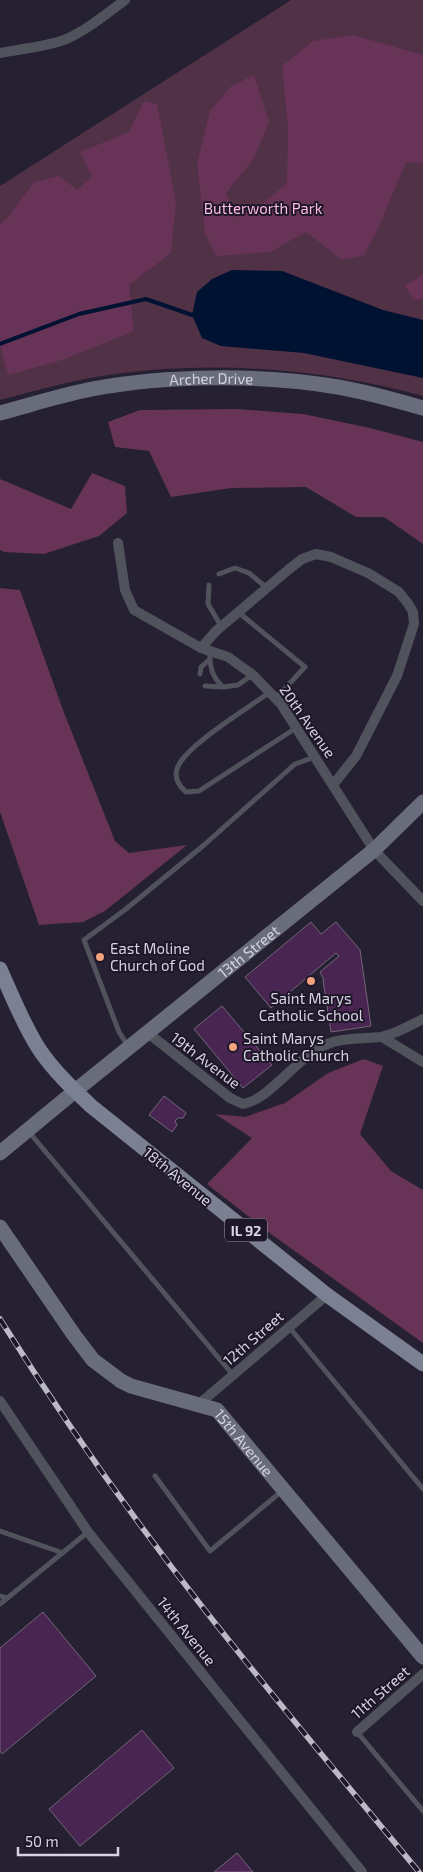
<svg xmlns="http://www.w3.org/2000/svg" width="423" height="1872" font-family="'Exo 2',sans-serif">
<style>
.green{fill:#513146}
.forest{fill:#673356}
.water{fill:#001232}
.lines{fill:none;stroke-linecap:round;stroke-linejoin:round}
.stream{stroke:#001232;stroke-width:4}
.building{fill:#492552;stroke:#746578}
.lane{stroke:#50525c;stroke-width:5}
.street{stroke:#50525c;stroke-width:10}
.secondary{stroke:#696c7b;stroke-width:15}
.primary{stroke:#7c8093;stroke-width:15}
.rail-casing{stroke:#bcb8c6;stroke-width:5.5}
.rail{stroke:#1d1729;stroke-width:4;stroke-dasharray:11;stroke-linecap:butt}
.poi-dot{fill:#f1a17d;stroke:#1d1729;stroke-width:2}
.labels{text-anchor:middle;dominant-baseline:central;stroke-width:4;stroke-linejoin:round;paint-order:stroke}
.shield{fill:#1d1729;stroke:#9f9ba9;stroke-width:1}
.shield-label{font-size:14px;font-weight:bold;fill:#d7d3e0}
.park-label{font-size:15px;fill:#febae5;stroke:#1d1729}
.street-label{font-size:15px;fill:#d7d3e0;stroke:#1d1729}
.poi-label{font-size:15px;fill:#d7d3e0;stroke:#1d1729;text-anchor:start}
</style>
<rect width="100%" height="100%" fill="#262033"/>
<path class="green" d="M291,0H423V396C323,369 218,360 115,374C76,379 38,390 0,400V186Z"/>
<path class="forest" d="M353,35L423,55V163L406,162L378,229L364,255L342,260L306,232L270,252L216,256L205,233L197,164L210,111L230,87L254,75L269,122L253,160L226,193L237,217L261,205L287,183L288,129L282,66L313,41Z
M144,101L157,104L176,202L171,253L129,285L134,331L62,360L8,375L0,345V224L8,217L34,182L59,176L77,190L92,177L80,152L129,132Z
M423,274V299L414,300L405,286Z
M236,409L303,414L370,428L423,442V544L384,517H356L306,487L231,488L171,497L149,451L115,447L108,422L140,410Z
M92,473L125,486L127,513L99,536L44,554L4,552L0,550V479L71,509Z
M0,588L20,590L63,710L115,841L129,853L187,845L105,911L83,922L39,925L0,812Z
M364,1059L383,1066L360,1134L391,1171L423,1190V1343L271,1234L207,1184L252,1138L215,1114L245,1117L285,1103L328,1073Z"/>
<path class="water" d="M232,270L282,271L383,310L423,320V378L304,353L221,346L202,338L192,315L197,292L212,279Z"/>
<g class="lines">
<path class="stream" d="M0,344L79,314L146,299L192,315"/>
</g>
<path class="building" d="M311,922L321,934L336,922L360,950L371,1026L331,1032L323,980H324L320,972L339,956L336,953L271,1008L245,977Z
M222,1006L272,1065L243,1088L194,1029Z
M164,1096L186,1113L183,1118H178L175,1121L177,1125L172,1132L149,1115Z
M43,1612L96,1676L2,1754L0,1751V1648Z
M142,1730L174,1768L80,1846L49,1809Z
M237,1853L253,1872H214Z"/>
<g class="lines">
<path class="lane" d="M219,574L235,568L249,573L267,588
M209,585L208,604L221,626
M238,612L305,667L276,698
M210,651C209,666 212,677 223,687L238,685L252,675
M200,674L201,667L210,659
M205,686L223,687
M270,692C250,707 183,747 177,769C174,779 179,786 186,792L199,791L296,728
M128,1046L119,1032L84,940L126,909L204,845L295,764L315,757
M29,1132L233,1375
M289,1327L423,1489
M155,1476L210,1551L282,1491
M0,1531L63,1553
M0,1596L7,1598
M0,1604L88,1532
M357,1732L423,1811"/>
<path class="street" d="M0,53C21,49 44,47 64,40C86,31 106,14 125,0
M118,543L125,590L134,610L201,648L228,657L253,675L281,704L374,850L423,901
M201,648L216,631L288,570L302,559L316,554L331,557L368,573L399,592L409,605L413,612L414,624L397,676L356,756L333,785
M148,1033L230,1098L243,1104C266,1101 294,1063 317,1049C337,1037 358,1039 380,1037C394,1035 411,1025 423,1019
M382,1037L423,1062
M0,1401L88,1532L362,1872
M199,1404L327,1295
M357,1732L423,1674"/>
<g class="secondary">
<path id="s1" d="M0,413C30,405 61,395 92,389C166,375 263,374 338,387C367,392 395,400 423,408"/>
<path id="s2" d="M0,1153L75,1091L374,850L423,802"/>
<path id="s3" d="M0,1227L74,1335L93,1360L121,1381L131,1386L217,1410L423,1657"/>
</g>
<path class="primary" d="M0,969C12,996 23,1024 39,1049C53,1070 72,1088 91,1106L327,1295L423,1364"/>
<defs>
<path id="rail" d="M0,1319C63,1419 131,1516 204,1609C274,1698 347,1785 419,1872"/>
</defs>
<use href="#rail" class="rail-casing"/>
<use href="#rail" class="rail"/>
</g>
<g class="poi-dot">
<circle cx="100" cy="957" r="5"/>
<circle cx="311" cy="981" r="5"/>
<circle cx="233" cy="1047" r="5"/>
</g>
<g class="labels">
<rect class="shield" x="225" y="1218.5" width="42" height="23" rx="4"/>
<g class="shield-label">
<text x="246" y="1230">IL 92</text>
</g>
<g class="park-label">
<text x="263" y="208">Butterworth Park</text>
</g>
<g class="street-label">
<text stroke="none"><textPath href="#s1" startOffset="215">Archer Drive</textPath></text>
<text transform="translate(308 721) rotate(55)">20th Avenue</text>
<text stroke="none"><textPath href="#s2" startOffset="320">13th Street</textPath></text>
<text transform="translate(206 1060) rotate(37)">19th Avenue</text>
<text transform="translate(178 1176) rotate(39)">18th Avenue</text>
<text transform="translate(253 1338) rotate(-41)">12th Street</text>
<text stroke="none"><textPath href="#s3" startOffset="340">15th Avenue</textPath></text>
<text transform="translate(187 1631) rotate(51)">14th Avenue</text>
<text transform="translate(380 1692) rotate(-41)">11th Street</text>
</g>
<g class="poi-label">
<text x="110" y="948">East Moline<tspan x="110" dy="17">Church of God</tspan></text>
<text x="311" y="998" text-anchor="middle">Saint Marys<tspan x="311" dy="17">Catholic School</tspan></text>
<text x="243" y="1038">Saint Marys<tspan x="243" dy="17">Catholic Church</tspan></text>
</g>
</g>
<path d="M18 1847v8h100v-8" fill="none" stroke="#d7d3e0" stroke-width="2.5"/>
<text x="25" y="1847" font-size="15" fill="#d7d3e0" stroke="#1d1729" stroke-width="4" paint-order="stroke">50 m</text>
</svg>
